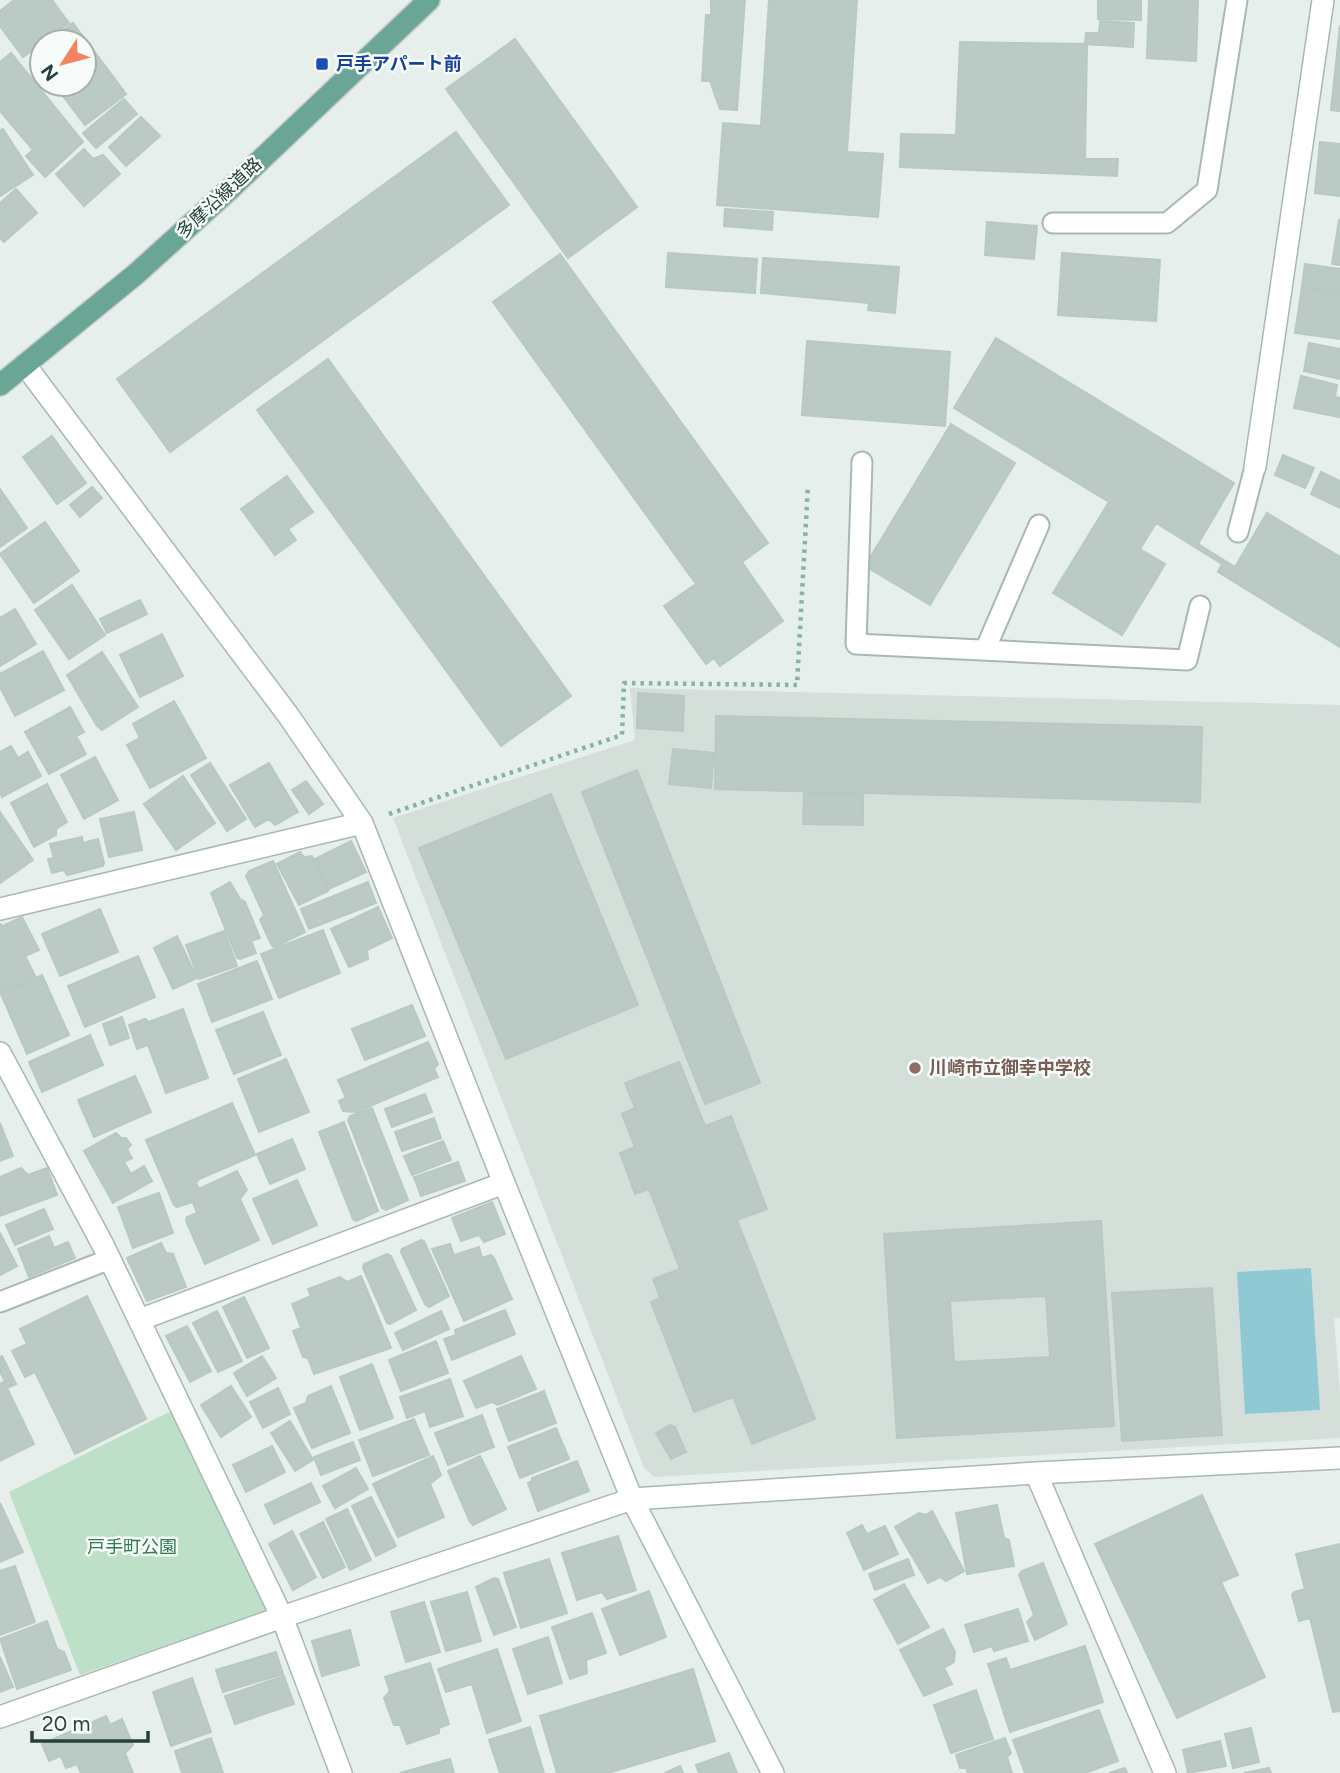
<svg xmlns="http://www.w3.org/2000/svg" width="1340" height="1773" font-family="Figtree,'Noto Sans JP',sans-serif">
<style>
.built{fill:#d4dfda}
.green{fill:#bfe0c8}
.water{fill:#8ec9d4}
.building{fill:#bbcac4;stroke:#b8c9c2;stroke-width:2;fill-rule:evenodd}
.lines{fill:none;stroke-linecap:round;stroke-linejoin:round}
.service-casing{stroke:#a8b8b2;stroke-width:23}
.minor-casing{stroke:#a8b8b2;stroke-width:24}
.primary-casing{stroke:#c2cac8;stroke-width:24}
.path{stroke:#86b3a5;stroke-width:4.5;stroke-dasharray:3.5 5;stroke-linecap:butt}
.service{stroke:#fff;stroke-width:19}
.minor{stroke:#fff;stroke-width:21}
.primary{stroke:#6aa596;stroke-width:21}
.transit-dot{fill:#1a4fb4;stroke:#f7fbf9;stroke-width:2.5}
.education-dot{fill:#8d6e63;stroke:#f7fbf9;stroke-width:2.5}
.labels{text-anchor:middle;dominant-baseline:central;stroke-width:5;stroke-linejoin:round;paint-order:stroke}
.transit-label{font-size:18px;font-weight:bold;fill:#164399;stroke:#f7fbf9;text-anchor:start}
.street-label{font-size:18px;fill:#24423a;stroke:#f7fbf9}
.education-label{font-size:18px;font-weight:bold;fill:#785e54;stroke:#f7fbf9;text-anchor:start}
.park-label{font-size:18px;fill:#2d7a4b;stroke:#f7fbf9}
</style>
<rect width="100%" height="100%" fill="#e6efeb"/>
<path class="built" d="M630,688L1340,705V1318L1334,1319L1340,1392V1438L654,1477L644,1468L393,818L635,740Z"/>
<path class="green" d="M173,1410L266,1611L80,1675L9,1492Z"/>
<path class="water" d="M1311,1268L1320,1410L1245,1414L1237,1272Z"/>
<path class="building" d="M14,0H52L69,23L23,57L0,26V11Z
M711,0H745L737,110L720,109L710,81H702L706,15H711Z
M769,0H857L847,152L883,154L878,217L717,205L723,123L761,126Z
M1098,0H1141V20L1098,19Z
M1149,0H1198L1196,61L1147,58Z
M1100,21L1134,23L1133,47L1085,44L1086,33H1099Z
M73,23L126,94L85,125L54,84H84V42H48Z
M1340,25V111L1331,110Z
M515,39L637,207L568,258L446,89Z
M960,42L1087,44L1085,159H1118L1117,176L900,167L901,134L956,135Z
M42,47V67L32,54Z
M11,53L83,142L45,177L26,156L33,150L0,111V62Z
M124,99L137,114L96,148L83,133Z
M141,117L160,136L126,166L109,147Z
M3,129L33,175L0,196V131Z
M456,132L509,205L170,452L117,379Z
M1320,142L1340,144V196L1315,193Z
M84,149L93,159L103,155L120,174L84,206L56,174Z
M16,189L37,213L4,242L0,238V203Z
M725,209L773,212L772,230L724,226Z
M1339,220H1340V265L1332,264Z
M987,222L1037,226L1034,259L985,255Z
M668,253L757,259L755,293L666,287Z
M1062,253L1160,260L1156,321L1058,315Z
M560,254L768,543L742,562L783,621L720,666L714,658L706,664L664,606L696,584L493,302Z
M763,258L899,267L895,313L868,310L869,303L761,293Z
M1305,264L1340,269V292L1302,286Z
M1302,287L1340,293V339L1295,333Z
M996,338L1234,483L1198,544L1235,567L1267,513L1340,557V647L1218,572L1222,564L1156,523L1140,549L1165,564L1122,635L1053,593L1109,502L954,408Z
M807,341L950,352L945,426L802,415Z
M1309,343L1340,349V379L1304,371Z
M328,359L571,696L501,746L257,410Z
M1301,376L1337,385L1335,397L1340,398L1339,417L1294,408Z
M951,424L1015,463L930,605L865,566Z
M52,436L86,483L57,504L23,457Z
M1283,455L1314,468L1305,488L1275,475Z
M1321,472L1340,481V508L1311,494Z
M287,476L313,512L288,529L296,540L275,555L241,509Z
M92,487L102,498L80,517L70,505Z
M0,489L27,528L0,547Z
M45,522L79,571L34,603L0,554Z
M72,585L105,635L69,659L35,610Z
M140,600L147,614L107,633L100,619Z
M15,609L36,644L0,666V618Z
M162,634L183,676L140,697L120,655Z
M43,651L64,690L15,716L0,687V674Z
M102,652L138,707L102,730L97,726L67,675Z
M638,693L684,696L683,731L637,728Z
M174,701L206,758L150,788L127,745L140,738L133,724Z
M70,707L84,732L76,736L86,754L49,774L25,732Z
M716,716L1202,727L1200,802L715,789Z
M11,746L18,758L28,752L41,776L2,797L0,792V752Z
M673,749L714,753L711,788L669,784Z
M95,757L118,800L84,819L61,775Z
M210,763L246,819L227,831L191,775Z
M269,763L298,812L275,825L269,819L255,827L230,785Z
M637,770L760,1083L705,1104L582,792Z
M183,776L215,823L176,850L144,804Z
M306,781L323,804L309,814L292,790Z
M47,784L67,822L56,829V835L34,847L11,803Z
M804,793L863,795V825L803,824Z
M551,794L638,1005L506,1059L419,848Z
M0,812L33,860L0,883Z
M134,812L142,850L109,857L100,819Z
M82,837L83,843L98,839L104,863L103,866L67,875L64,870L52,873L48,859L54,858L50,844Z
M351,841L366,872L329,889L315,859Z
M300,852L304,857L312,856L328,891L299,905L277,864Z
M273,861L305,932L275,947L272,946L260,920L264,915L246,876L249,871Z
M230,882L240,899L245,902L260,938L251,941L256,953L240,959L237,958L211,893Z
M368,882L376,903L309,929L301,909Z
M378,907L392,938L367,950L368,959L349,967L331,929Z
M100,909L118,952L60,976L42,934Z
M22,917L39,950L25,956L35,976L0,993V924L3,926Z
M323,930L340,973L279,998L261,954Z
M224,931L237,966L199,979L186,945Z
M177,936L197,978L173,989L154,948Z
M138,956L155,997L85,1027L68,986Z
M257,961L272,999L212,1022L198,984Z
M42,975L69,1035L27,1054L1,994Z
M412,1005L425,1036L365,1060L352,1029Z
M183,1009L208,1078L166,1093L148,1045L137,1049L129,1025L145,1019L149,1022Z
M263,1012L281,1055L234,1074L216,1030Z
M122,1017L129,1038L110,1045L103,1024Z
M90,1035L103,1065L42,1092L29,1062Z
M428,1042L438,1064L434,1069L438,1077L356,1112L343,1111L339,1101L346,1098L338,1080Z
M286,1059L309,1112L259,1132L238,1079Z
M679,1062L705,1126L731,1116L767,1209L737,1220L815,1419L752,1444L733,1397L694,1412L651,1302L660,1298L653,1279L680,1269L649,1189L635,1194L620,1153L635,1147L622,1114L635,1108L625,1083Z
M135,1076L151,1112L94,1137L78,1100Z
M425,1094L432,1112L392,1127L385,1109Z
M232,1103L255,1155L199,1179L196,1183L199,1189L237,1171L247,1190L240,1199L259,1240L205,1264L186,1221L187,1217L197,1213L193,1202L177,1207L174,1205L146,1140Z
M372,1108L408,1200L386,1210L382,1208L348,1120L350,1116Z
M434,1118L441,1138L402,1151L395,1132Z
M344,1122L378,1211L356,1221L353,1219L319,1132Z
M0,1123L13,1156L0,1161Z
M116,1133L121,1138H126L131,1145L127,1149L132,1158L124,1162L131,1174L144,1166L152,1181L113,1203L84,1151Z
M292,1139L305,1169L270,1184L257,1154Z
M443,1141L451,1160L412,1175L404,1156Z
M458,1162L465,1181L421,1196L414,1177Z
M21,1168L28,1175L47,1168L57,1195L0,1216V1177Z
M297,1180L317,1225L273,1244L253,1199Z
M159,1193L173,1233L133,1248L118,1207Z
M492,1202L505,1234L484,1242L479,1235L461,1241L452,1218Z
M44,1209L53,1229L15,1245L6,1225Z
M1101,1221L1114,1426L897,1438L884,1234ZM1046,1296L1050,1357L954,1362L950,1301Z
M0,1233L17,1266L0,1275Z
M49,1236L54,1248L68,1242L75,1258L29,1277L18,1249Z
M421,1240L424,1241L449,1296L429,1307L425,1304L401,1252L402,1249Z
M161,1243L166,1253L173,1254L186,1287L147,1301L127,1258Z
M450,1244L454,1255L479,1247L482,1258L491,1255L494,1258L512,1299L464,1321L432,1249Z
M387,1254L391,1256L416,1310L390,1324L387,1323L363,1268L364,1264Z
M361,1276L391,1348L314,1374L308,1358L303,1357L293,1331L301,1328L292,1304L311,1296L308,1289L340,1277L347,1282Z
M1212,1288L1222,1435L1122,1441L1112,1293Z
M87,1296L146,1419L75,1454L35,1372L25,1377L12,1351L27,1344L20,1329Z
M244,1297L269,1348L247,1358L223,1307Z
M505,1310L515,1334L452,1360L444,1339L456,1335L455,1330Z
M217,1311L242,1361L218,1372L193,1323Z
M441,1311L449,1329L403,1350L395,1333Z
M187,1326L211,1371L190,1382L166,1336Z
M436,1341L448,1373L401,1391L389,1360Z
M2,1356L16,1384L7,1388L34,1444L0,1461V1384L5,1381L0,1372V1357Z
M262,1356L276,1378L247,1396L234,1373Z
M521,1356L536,1389L498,1405L492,1402L476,1408L464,1381Z
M372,1364L393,1418L360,1430L340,1377Z
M450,1379L463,1416L430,1427L425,1411L407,1418L400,1397Z
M231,1386L251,1417L221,1437L201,1405Z
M331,1386L350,1433L312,1448L294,1408L306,1403L308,1396Z
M278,1388L290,1414L263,1428L250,1402Z
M544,1391L556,1423L509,1441L497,1409Z
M482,1415L494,1447L448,1465L435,1433Z
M414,1419L429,1455L373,1476L359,1440Z
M290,1421L313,1460L295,1471L271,1433Z
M670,1425L675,1427L686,1452L671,1459L656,1433Z
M556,1428L569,1459L520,1478L508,1447Z
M353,1442L360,1460L321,1475L314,1457Z
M272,1446L285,1472L246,1492L233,1465Z
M433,1456L441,1475L430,1484L444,1517L398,1537L373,1484Z
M480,1456L506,1509L473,1525L470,1522L448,1471Z
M577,1461L589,1491L538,1511L528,1483L532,1481V1478Z
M356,1468L368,1489L335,1508L323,1486Z
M311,1483L320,1502L274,1524L265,1505Z
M1202,1495L1238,1575L1221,1582L1265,1677L1177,1718L1095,1544Z
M371,1497L396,1546L376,1556L352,1506Z
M0,1503L23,1552L0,1562Z
M997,1505L1004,1538L1009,1540L1014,1566L967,1574L956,1513Z
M347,1509L371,1560L350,1570L326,1519Z
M932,1511L964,1571L946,1581L940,1577L928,1583L895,1527L919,1513L926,1515Z
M323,1522L345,1567L323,1578L300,1534Z
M862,1525L867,1534L885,1526L898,1554L864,1570L847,1533Z
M292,1531L316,1577L293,1590L269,1544Z
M618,1536L636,1590L607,1599L602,1592L577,1600L562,1553Z
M1340,1544V1711L1333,1712L1310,1618L1299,1621L1292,1595L1294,1592L1305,1589L1296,1554Z
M549,1559L567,1613L521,1628L504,1573Z
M908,1559L914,1575L875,1590L869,1574Z
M1043,1563L1067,1624L1035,1640L1027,1622L1034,1615L1019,1575L1022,1571Z
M15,1566L35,1622L0,1635V1571Z
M494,1578L498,1579L516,1627L494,1635L476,1587Z
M904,1584L929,1627L898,1644L874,1600Z
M649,1591L666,1637L620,1655L602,1609Z
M467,1592L481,1641L446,1651L431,1602Z
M424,1602L440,1652L406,1662L391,1612Z
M1018,1609L1028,1641L994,1651L992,1646L974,1652L965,1625Z
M592,1613L606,1653L586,1660L587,1673L570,1679L552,1627Z
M47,1621L57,1649L64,1652L71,1670L17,1689L0,1639Z
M943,1629L955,1652L954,1662L944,1668L952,1684L924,1696L900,1650Z
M350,1630L359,1665L322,1676L312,1641Z
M548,1637L562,1683L528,1694L513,1649Z
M1085,1646L1103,1702L1010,1732L988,1664L1006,1658L1010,1670Z
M497,1649L521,1721L487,1733L472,1684L446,1692L438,1669Z
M276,1652L283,1674L223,1692L216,1670Z
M0,1657L13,1687L0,1692Z
M430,1663L449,1724L439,1728V1733L407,1744L400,1725H394L384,1698L390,1691L385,1677Z
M693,1669L715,1741L608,1773H557L540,1716Z
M284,1676L294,1704L235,1724L225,1696Z
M192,1678L211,1732L171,1746L153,1692Z
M976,1690L993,1739L951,1753L934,1705Z
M1099,1710L1118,1761L1085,1773H1025L1013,1740Z
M106,1716L110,1725L122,1719L133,1745L125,1753L133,1773H81L77,1764L66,1768L61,1756L49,1761L42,1744Z
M530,1727L544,1773H500L489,1740Z
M1251,1728L1259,1762L1233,1768L1225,1734Z
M211,1738L223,1773H182L175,1751Z
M1005,1738L1011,1753L1007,1757L1012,1773H968L966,1768H960L956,1755Z
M1220,1741L1226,1766L1188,1773L1183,1750Z
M729,1753L737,1773H699L696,1765Z
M450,1759L454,1773H400Z
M680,1766L683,1773H665Z
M1125,1768L1127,1773H1109Z
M1269,1768L1271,1773H1244Z"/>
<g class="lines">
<defs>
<path id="service" d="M1053,223H1167L1207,190L1237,0
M862,462L856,644L1187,660L1200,606
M1238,532L1255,467
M985,650L1039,525
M0,1302L110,1259"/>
<path id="minor" d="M25,365L288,715L362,823L504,1183L632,1499L773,1773
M1255,467L1323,0
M0,909L362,823
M0,1053L103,1245L282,1617L341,1773
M139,1320L504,1183
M1036,1473L1165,1773
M0,1717L282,1617L632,1499L1036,1473L1340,1458"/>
<path id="primary" d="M0,385L136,274L230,189L429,0"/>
</defs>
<use href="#service" class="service-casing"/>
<use href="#minor" class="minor-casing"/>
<use href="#primary" class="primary-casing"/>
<path class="path" d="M389,814L622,735L624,683L797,685L808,485"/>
<use href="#service" class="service"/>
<use href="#minor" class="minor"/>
<use href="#primary" class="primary"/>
</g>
<rect class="transit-dot" x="315" y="57" width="14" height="14" rx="3.5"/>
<circle class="education-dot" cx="915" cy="1068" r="7"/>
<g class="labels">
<g class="transit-label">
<text x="336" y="64">戸手アパート前</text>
</g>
<g class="street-label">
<text transform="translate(219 198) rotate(-43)">多摩沿線道路</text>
</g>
<g class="education-label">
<text x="929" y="1068">川崎市立御幸中学校</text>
</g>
<g class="park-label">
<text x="132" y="1547">戸手町公園</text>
</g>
</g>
<g transform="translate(63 63) rotate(234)"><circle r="33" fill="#f7fbf9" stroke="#a3b1ad" stroke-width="2"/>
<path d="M0-5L12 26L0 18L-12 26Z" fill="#f4845f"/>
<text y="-10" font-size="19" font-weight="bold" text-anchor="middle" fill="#24423a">N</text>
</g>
<path d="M32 1731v10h116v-10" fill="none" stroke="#24423a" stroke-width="3.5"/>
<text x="42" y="1731" font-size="21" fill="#24423a" stroke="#f7fbf9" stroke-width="5" paint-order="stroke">20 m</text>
</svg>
